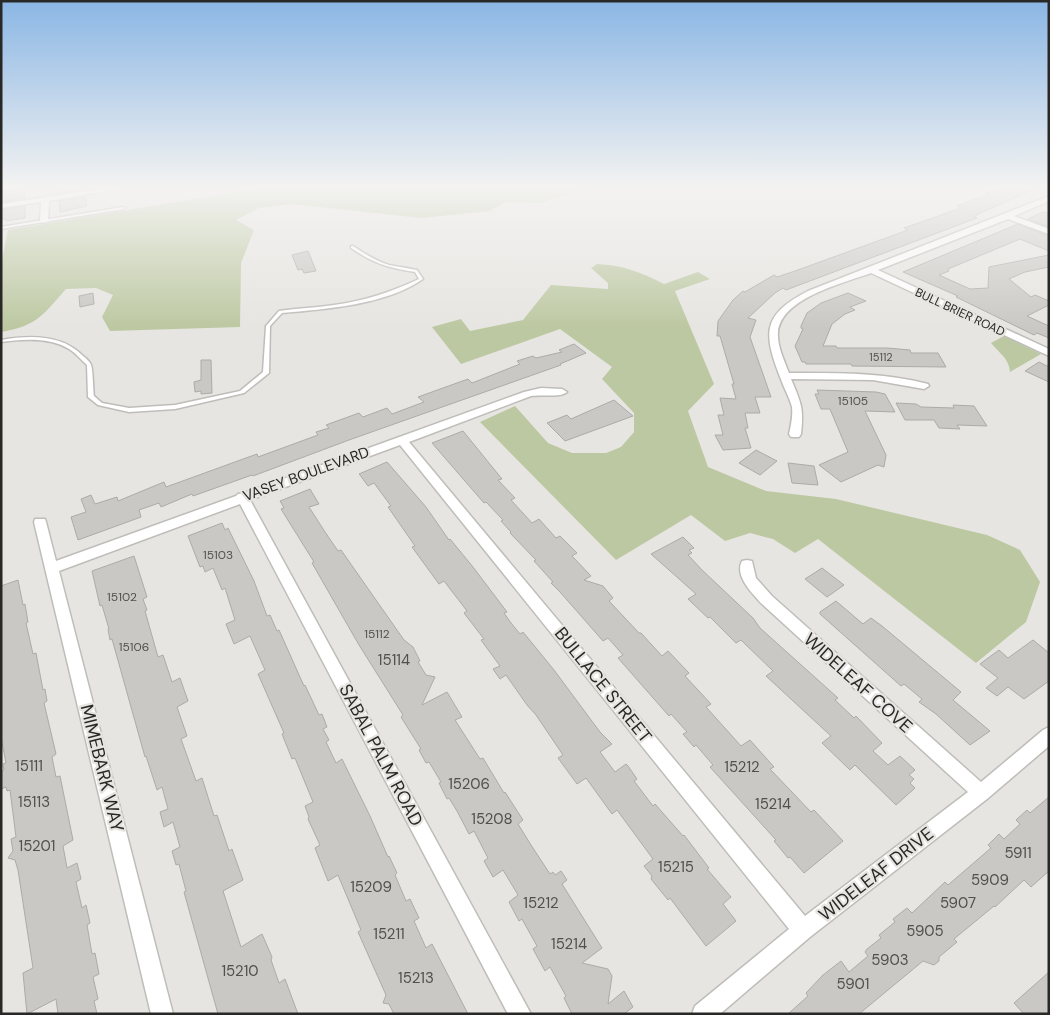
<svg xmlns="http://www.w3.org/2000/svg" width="1050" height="1015" font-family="'DM Sans',sans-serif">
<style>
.green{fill:#bcc8a1}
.building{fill:#cac8c4;stroke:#adaba8}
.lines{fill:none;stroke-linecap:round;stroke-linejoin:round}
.lane-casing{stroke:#bfbdb9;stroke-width:3}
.street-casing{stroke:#bfbdb9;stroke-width:3}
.lane{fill:#fff;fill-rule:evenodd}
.street{fill:#fff;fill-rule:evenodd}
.labels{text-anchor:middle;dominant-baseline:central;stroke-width:4.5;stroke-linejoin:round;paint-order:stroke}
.far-number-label{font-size:11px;fill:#50504e}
.far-street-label{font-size:12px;fill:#282826;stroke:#e7e5e1}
.number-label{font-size:12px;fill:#50504e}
.street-label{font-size:15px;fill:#282826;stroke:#e7e5e1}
.near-number-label{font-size:15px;fill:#50504e}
.near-street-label{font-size:18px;fill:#282826;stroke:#e7e5e1}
</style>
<rect width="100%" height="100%" fill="#e7e5e1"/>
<path class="green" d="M272,186H595L540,203L505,202L490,211L421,218L291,204L259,208L236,220L254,230L241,263L240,327L110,331L102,317L113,295L96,288L66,289C43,315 37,326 1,332V265L8,230Z
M597,264C622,265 641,272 664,284L698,272L710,279L675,291L714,384L688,411L708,467L766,491L836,499L987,535L1020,550L1040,582L1026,622L976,663L818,539L795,553L773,539L750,533L725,541L691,515L616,560L480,422L515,406L548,443L572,453H606L621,447L634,432V413L602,379L612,367L560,329L461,364L432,327L461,319L470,331L523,320L551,285L608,289V283L591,268Z
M1004,336L1041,354L1010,372C1009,358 999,353 991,343Z"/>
<path class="building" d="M57,186H84L85,189L58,194Z
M1005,186H1036L1037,188L976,215H977L974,217L977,218L786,290L783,288L775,293L748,318L756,320L750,337L771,397H755L760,413H745L748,428H745L751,448L723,450L715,435H723L718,415H724L720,398L736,399L732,384H734L720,336H717L718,321L733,300L743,291L745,292L774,275L777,277L795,271L908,230L904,228L961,208L957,206L989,194L986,193Z
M25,188V198L1,202V191Z
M86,197L87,206L60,212L59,201Z
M25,206V218L6,221V219H1V210Z
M1043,212L1049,213V227L1028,219Z
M1018,224L1049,236V251L1020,239L948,269L949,271L939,275L970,289L988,288L989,267L1049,255V267L1025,272L1009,279L1031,297L1035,295L1049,301V305L1027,316L1049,326V338L1037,333L1034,335L956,297L958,296L903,272Z
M308,251L316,271L304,273L302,269L298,270L292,255Z
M93,293L94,304L80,307L79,296Z
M848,293L866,301L850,307L855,310L845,314L832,324L823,346H836L837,348H887L910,350L911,353H938L946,367L852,366L851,364H806L805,362H802L795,346L803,329L801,328V326L807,313L821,303Z
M574,344L586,353L560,364L561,365L349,440L253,476L252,475L193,496L192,494L161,507L159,503L139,510L141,517L78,540L71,517L86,512L81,499L91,495L95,504L117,497L118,501L164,482L166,487L257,454L258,457L318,435L316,432L329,428L326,425L359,413L363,417L387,408L392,414L424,402L418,397L468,379L472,383L520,364L517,361L533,356L536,358L562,352L559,350Z
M201,360H211L212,393L201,394V391L195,392L194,382L201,380Z
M1039,362L1049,367V382L1025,371Z
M817,390L876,392L885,394L895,412L865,411L886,455L884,467L878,465L841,482L819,465L848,452L830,409H821L815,394H819Z
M614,400L633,416L565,441L547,423L567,415L571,419Z
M896,403L916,404L921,407L954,408L953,405L974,406L987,426L957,425L960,429L939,428L934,420H905Z
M463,431L502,479L498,480L515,498L511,500L532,523L539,519L556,538L560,536L577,553L572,556L591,576L584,580L603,586L613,598L609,601L639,633H641L662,656L668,651L689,673L685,676L711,704L706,707L741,746L750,740L774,767L770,769L811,812L814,810L843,841L804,873L790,857L788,858L774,841L776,840L710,767L713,765L696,745L694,747L683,734L687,732L671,714L669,716L618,658L623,655L608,638L603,641L560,592L551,583L553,582L534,561L536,560L510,533L511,532L501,521L503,520L486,502L484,503L432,443Z
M756,450L777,461L760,475L739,463Z
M387,462L426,507L449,540L450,539L473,567L507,612L504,613L511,623L520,634L523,632L554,670L600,732L612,744L600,752L615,772L626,764L628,766L637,779L634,781L653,806L655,804L683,836L684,835L709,868L707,869L731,897L723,904L736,921L706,946L670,898L668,900L651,879L652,876L644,866L653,859L617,810L612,814L586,778L577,784L558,758L563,755L536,715L527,705L506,675L500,679L493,669L500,666L481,640L484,639L464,613L467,611L444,581L439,584L412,547L415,546L388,507L391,506L374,483L368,486L360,475L359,474Z
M788,463L814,466L818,485L792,483Z
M310,489L319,504L309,507L325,532L338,551L341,550L404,640L413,647L420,661L418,662L426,675L435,677L422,705L447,692L462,717L455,720L480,759L483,758L504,793L505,792L523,820L518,824L531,845L550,874L553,872L555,875L561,871L567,880L562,884L602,948L582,963L608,969L612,976L608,1004L624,991L633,1007L624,1014H572L564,998L566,996L550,967L545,971L533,949L537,946L522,919L519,921L509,902L518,895L503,870L493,877L484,861L488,858L474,831L469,834L457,811L449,798L447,799L439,783L441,782L429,762L426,763L419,750L421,749L401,717L403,715L359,645L312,563L314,562L281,509L284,508L280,501Z
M222,523L225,530L228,528L254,581L267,616L270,615L277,631L279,630L304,686L305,685L319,715L322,714L327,727L323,729L329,740L326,742L336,763L342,759L370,816L388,857L389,856L397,873L395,875L406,901L410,899L419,918L414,921L426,948L432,944L468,1014H394L389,1004L383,1003L386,995L358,932L361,930L338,875L328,881L315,848L320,845L308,819L309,817L305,806L313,802L295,758L292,759L282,734L284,733L258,674L265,670L250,636L234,644L226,624L235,620L225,588L222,590L213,568L205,572L203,566L200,567L188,536Z
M683,537L694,548L689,550L692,553L688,555L702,570L753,618L760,628L838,698L835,700L854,718L856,716L882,743L873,751L888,765L900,756L915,770L909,775L914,779L910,783L915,788L896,805L855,765L850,770L822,743L831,736L766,676L773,671L741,640L736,643L710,617L708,618L688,599L696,594L651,554Z
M134,556L147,597L143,599L147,610L145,611L158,657L163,655L172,682L180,678L188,701L177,707L187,736L181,739L196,781L202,778L214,816L217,815L229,851L232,849L243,880L223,891L241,947L262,934L272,957L271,960L279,983L285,979L298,1014H218L184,892L186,891L179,864L176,865L172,851L180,847L173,822L164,827L160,812L168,809L162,787L157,790L146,756L145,757L112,639L110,640L108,629H109L102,605L100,606L92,571Z
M822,568L844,585L827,597L805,579Z
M18,580L23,605L25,604L28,622L26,623L33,654L36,653L43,690L45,689L47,701L44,703L56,754L52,757L56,777L60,776L73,840L63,846L67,868L77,863L81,879L76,882L82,908L86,905L90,923L87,925L92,954L95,953L99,974L93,977L98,999L94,1001L97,1014H58L56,999L27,1014L23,973L33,968L18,870L15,860L8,858L13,851L11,839L16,837L10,790L7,791L6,787L1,789V772L4,770L3,764L6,763L1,737V586Z
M836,601L863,624L871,618L882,626L961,692L953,700L990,731L970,745L936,714L919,702L922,699L904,684L901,686L820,614V612Z
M1033,640L1049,653V681L1024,699L1008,687L997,696L986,688L998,678L980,664L999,650L1008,658Z
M1049,797V871L1031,887L1024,880L995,907L994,906L954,939L957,942L939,957V961L934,965L923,961L859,1014H788L808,996L806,993L823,975L841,961L849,972L868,956L865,952L867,949L881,938L879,935L895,922L893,919L907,908L912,913L945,882L948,885L991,848L988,845L999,834L1004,839L1020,824L1016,820L1027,810L1030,813Z
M1049,972V1014H1024L1014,1003Z"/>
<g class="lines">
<defs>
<path id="lane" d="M123,207L125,208L124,209L1,229V227Z
M351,246H353C365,254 376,261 389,265C399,267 408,268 417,270L423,279C386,305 326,309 282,313L270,326L269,373L244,393L175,409L129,412L98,405L88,397L87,365C81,360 76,353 69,349C50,337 22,339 1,342V340C29,335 62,334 83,356C86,358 90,362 91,365C93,369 93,391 94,396L102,403L129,408L175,405L240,391L263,372L266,326L279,311C297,308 316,308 334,305C364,301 391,292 419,279L415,272C388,268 373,263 351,248Z"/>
<path id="street" d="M120,186H135L49,201L48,221L44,223L40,221L41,202L1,208V204Z
M1038,186H1049V190L1039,187Z
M1049,196V201L1014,216L1049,229V234L1008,219L878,270L1049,349V356L871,273C844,283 781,298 778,332C777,346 784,360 789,373C836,373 882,372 928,384L929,386L924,389L873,380L791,379C801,403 804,408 801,434L799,437H791L789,434C791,425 793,416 792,407C790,399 785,390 782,382C764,336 759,316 808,291Z
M541,388L562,389L567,392C560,398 542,394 531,396L409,442L805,916L968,792L762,604C753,594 734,576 742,561L747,560L752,561L756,578L772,596L981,782L1043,730L1049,727V746L987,799L810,937L720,1014H692L695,1006L789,929L400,445L250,500L531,1014H508L240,504L59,571L173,1014H151L34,522L35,519H45L46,522L56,561L236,496L238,494L244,493L524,392Z"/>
</defs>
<use href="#lane" class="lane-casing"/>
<use href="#street" class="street-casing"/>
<use href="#lane" class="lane"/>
<use href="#street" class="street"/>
</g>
<linearGradient id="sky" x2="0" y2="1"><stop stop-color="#8ab6e4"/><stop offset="0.57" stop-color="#f4f3f2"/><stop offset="1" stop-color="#f4f3f2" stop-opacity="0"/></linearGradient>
<rect width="1050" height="328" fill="url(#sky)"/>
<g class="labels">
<g class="far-number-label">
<text x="881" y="357">15112</text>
</g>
<g class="far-street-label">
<text transform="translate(960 312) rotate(25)">BULL BRIER ROAD</text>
</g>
<g class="number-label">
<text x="853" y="401">15105</text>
<text x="218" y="555">15103</text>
<text x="122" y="597">15102</text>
<text x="377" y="634">15112</text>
<text x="134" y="647">15106</text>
</g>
<g class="street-label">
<text transform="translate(306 474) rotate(-20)">VASEY BOULEVARD</text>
</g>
<g class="near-number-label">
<text x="394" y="660">15114</text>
<text x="29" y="766">15111</text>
<text x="742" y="767">15212</text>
<text x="469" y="784">15206</text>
<text x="34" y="802">15113</text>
<text x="773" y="804">15214</text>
<text x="492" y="819">15208</text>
<text x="37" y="846">15201</text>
<text x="1018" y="853">5911</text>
<text x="676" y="867">15215</text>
<text x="990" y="880">5909</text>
<text x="371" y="887">15209</text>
<text x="541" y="903">15212</text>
<text x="958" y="903">5907</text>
<text x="925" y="931">5905</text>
<text x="389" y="934">15211</text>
<text x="569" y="944">15214</text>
<text x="890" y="960">5903</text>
<text x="240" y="971">15210</text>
<text x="416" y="978">15213</text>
<text x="853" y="984">5901</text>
</g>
<g class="near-street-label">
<text transform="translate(858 683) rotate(42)">WIDELEAF COVE</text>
<text transform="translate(603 685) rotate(51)">BULLACE STREET</text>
<text transform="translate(381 755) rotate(62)">SABAL PALM ROAD</text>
<text transform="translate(102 768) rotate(76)">MIMEBARK WAY</text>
<text transform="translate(876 874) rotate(-38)">WIDELEAF DRIVE</text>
</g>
</g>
<rect width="1050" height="1015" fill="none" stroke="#282826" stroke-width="5"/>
</svg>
